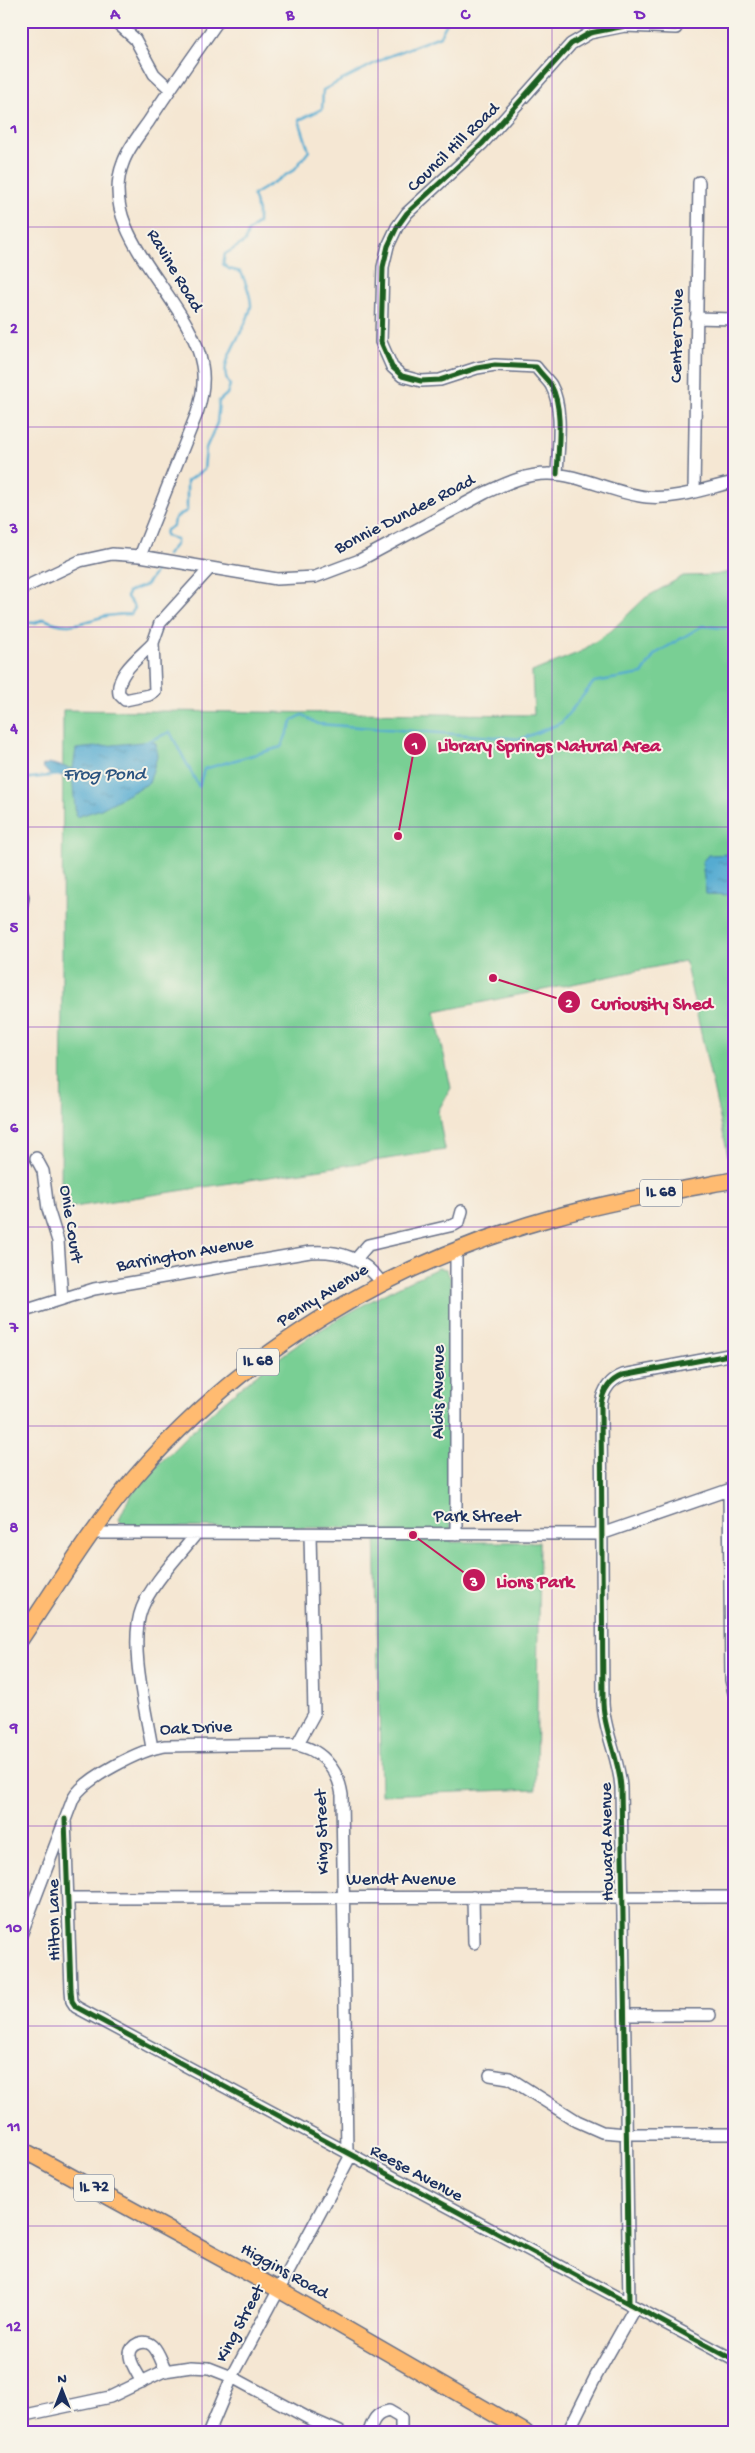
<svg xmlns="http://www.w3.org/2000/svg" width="755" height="2453" font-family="'Gochi Hand',sans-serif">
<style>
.park{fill:#79cf94;stroke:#4a7f79}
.water{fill:url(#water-ripples);stroke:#386d98}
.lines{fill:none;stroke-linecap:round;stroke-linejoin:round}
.stream{stroke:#54abd1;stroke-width:2.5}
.minor-casing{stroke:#676f87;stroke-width:14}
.major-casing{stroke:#676f87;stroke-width:18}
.minor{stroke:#fff;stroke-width:11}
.major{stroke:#ffbb71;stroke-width:15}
.cycleway-casing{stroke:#f7f3e8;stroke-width:8}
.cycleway{stroke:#1b5e20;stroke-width:5}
.grid{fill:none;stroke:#7b2cbf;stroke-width:1;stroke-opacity:0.55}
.labels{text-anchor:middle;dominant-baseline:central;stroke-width:4;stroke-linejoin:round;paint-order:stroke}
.shield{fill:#f7f3e8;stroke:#5d6a87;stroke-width:1}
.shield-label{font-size:16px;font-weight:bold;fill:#1b2f5e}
.street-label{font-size:18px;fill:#1b2f5e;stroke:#f7f3e8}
.water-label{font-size:19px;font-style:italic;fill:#2c5480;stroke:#f7f3e8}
.leader{fill:none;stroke:#c2185b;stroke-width:2}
.callout-dot{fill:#c2185b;stroke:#f7f3e8;stroke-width:2}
.mark-label{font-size:15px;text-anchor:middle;font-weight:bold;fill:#fff}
.callout-label{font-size:19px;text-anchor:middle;font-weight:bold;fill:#c2185b;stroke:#f7f3e8;stroke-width:4;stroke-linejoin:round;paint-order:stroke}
.neatline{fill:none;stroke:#7b2cbf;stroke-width:2}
.grid-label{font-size:16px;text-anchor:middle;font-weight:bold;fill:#7b2cbf}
</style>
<defs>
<pattern id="water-ripples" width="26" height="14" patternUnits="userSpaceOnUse" patternTransform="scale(1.25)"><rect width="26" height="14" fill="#54abd1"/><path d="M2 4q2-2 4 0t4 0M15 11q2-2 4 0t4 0" fill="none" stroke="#458cad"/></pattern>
</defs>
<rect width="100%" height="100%" fill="#f7f3e8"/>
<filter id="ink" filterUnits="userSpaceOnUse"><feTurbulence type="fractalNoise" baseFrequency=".02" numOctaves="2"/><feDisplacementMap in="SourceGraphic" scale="10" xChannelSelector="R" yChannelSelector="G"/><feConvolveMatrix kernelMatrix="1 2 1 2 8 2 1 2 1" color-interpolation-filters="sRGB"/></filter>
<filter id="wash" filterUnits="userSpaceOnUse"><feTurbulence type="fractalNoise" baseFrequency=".0096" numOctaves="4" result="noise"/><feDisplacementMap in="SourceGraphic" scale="20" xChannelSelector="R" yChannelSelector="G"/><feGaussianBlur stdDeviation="1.12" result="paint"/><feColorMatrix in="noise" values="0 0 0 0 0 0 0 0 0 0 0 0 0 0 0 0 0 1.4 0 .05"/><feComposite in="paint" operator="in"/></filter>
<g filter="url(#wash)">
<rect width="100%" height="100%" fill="#f5e7d3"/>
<path class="park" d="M734,571V957L731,958L734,969V1163L730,1164L685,961L435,1012L451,1088L438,1111L445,1150L61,1209L63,710L534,715L532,672L580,652L611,631L645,598L683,576L715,575Z
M438,1268L446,1269L451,1279V1542H539L536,1789L381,1795L375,1528L123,1527L119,1519C124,1509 128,1498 135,1489C151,1470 171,1453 188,1435C264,1360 341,1312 438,1268Z"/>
<path class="water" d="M151,741L156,743L157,757L149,783L101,809L76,817L72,776L50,775L42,766L49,763L73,769L76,749Z
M734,854V895L706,894L702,862L708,855Z"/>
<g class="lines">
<path class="stream" d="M167,555L176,544V539L165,536L166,530L173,526C173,517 179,515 187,511V481L204,470L206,448L217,423L219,401L227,394L230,385C213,364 248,331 251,306C251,295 245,281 241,272L229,269L223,264L225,254L245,242L248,232L258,223V211L253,195L294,170L309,151L299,120L322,109L323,90L387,57L440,36L448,21
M21,622L34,623L44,619C70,631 81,622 106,616C114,615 123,614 131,614L135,608L127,597L128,592L146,585L159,567
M144,743L170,732L199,787L204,769L281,747L293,720L302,715L318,724L521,739L561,723L594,682L642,674L655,654L702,626L734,629
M21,779L60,775"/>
</g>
</g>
<g filter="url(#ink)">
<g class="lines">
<defs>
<path id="minor" d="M115,21L135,39L154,74L170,89
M696,318L734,319
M557,474C558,449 564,408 551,385C547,379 540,373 536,367L495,365L477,368L440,380L421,381L402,376L392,367L381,342L383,267L388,246L397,227L407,213L482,144L571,44L590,33L625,26L676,28
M694,491L699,182
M140,556L197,413C202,398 205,381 202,365C191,298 95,235 123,163C128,148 140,134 149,121C171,87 195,54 218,21
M21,589L80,561L112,554L140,556L277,579L315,577L360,560L485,493C505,484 525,474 547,474C578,473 615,494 647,497C675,500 707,488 734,482
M153,643C141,656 115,674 119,694L125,700L149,695L155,691L153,643L160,623L210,568
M21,890L23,897L21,909
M36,1158L43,1171L48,1209L58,1241L62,1299
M456,1250V1534
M356,1259L368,1245L454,1225L459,1222L462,1211
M21,1312L94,1289L310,1252C340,1250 363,1258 381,1282
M729,1490L731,1680L734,1693
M92,1533L601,1534L734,1488
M297,1745L314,1714L310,1534
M152,1748C146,1711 128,1643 142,1608C152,1583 179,1556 196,1534
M65,1819L71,1990L72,2001L76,2007L734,2360
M473,1897L474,1943
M69,1898L734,1897
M21,1935L73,1799C84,1778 142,1749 165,1746L291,1744C320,1747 338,1768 342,1795L347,2153
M625,2015H710
M490,2075L509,2078L577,2121L602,2132L627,2134H734
M629,2304L621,1787C619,1758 604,1732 603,1703L601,1404C603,1390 610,1380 623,1375L734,1354
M142,2382C138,2374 131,2365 130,2356C129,2344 145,2338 153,2346C159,2352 162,2363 166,2371
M21,2416L110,2397L164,2371L191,2367L209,2368L232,2377L308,2418L340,2432
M209,2432L232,2377L351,2155
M369,2432C373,2420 376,2413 389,2411L401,2418V2432
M568,2432L596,2376L635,2307"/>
<path id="major" d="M21,1639C58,1584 93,1526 136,1476C246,1349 390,1263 551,1218C611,1201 673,1191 734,1180
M21,2149L279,2290L525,2432"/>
</defs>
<use href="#minor" class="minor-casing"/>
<use href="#major" class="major-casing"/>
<use href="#minor" class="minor"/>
<use href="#major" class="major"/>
<defs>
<path id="cycleway" d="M557,474C558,449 564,408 551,385C547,379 540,373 536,367L495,365L477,368L440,380L421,381L402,376L392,367L381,342L383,267L388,246L397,227L407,213L482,144L571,44L590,33L625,26L676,28
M65,1819L71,1990L72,2001L76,2007L734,2360
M629,2304L621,1787C619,1758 604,1732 603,1703L601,1404C603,1390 610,1380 623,1375L734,1354"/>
</defs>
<use href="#cycleway" class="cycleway-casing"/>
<use href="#cycleway" class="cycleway"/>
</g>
</g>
<path class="grid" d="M202,21V2432M378,21V2432M552,21V2432M21,227H734M21,427H734M21,627H734M21,827H734M21,1027H734M21,1227H734M21,1426H734M21,1626H734M21,1826H734M21,2026H734M21,2226H734"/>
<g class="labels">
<g class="shield">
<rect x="640" y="1179.5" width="42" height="27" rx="4"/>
<rect x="237" y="1348.5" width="42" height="27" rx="4"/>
<rect x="74" y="2174.5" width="40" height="27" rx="4"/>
</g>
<g class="shield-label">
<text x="661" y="1193">IL 68</text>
<text x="258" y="1362">IL 68</text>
<text x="94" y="2188">IL 72</text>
</g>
<g class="street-label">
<text transform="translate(454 148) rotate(-44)">Council Hill Road</text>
<text transform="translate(174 271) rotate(59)">Ravine Road</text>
<text transform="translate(678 336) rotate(-89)">Center Drive</text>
<text transform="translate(405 515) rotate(-27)">Bonnie Dundee Road</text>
<text transform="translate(70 1224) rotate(81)">Onie Court</text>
<text transform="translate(185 1255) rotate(-10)">Barrington Avenue</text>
<text transform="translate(323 1296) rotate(-32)">Penny Avenue</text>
<text transform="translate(439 1392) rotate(-90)">Aldis Avenue</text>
<text x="477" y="1517">Park Street</text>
<text transform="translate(196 1729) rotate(-2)">Oak Drive</text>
<text transform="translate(323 1832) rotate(-92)">King Street</text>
<text transform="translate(608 1842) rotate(-91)">Howard Avenue</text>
<text x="401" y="1880">Wendt Avenue</text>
<text transform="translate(55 1920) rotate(-91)">Hilton Lane</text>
<text transform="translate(416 2174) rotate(28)">Reese Avenue</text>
<text transform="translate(284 2272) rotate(29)">Higgins Road</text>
<text transform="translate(241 2324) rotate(-62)">King Street</text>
</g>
<g class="water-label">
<text x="104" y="775">Frog Pond</text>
</g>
</g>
<path class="leader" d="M398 836L415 744M493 978L569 1002M413 1535L474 1580"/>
<g class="callout-dot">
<circle cx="398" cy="836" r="5"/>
<circle cx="493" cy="978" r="5"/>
<circle cx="413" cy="1535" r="5"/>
<circle cx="415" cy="744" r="12"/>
<circle cx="569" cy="1002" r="12"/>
<circle cx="474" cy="1580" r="12"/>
</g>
<g class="mark-label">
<text x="415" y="749">1</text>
<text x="569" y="1007">2</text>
<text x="474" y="1586">3</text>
</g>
<g class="callout-label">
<text x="549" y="751">Library Springs Natural Area</text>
<text x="652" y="1009">Curiousity Shed</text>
<text x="535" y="1587">Lions Park</text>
</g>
<rect width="755" height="2453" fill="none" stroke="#f7f3e8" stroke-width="55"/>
<g transform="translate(62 2390)" stroke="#f7f3e8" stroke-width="4" paint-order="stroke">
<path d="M0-4L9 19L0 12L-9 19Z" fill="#1b2f5e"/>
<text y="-8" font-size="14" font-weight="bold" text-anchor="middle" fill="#1b2f5e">N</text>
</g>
<rect x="28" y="28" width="700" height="2398" class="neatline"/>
<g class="grid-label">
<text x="115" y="19">A</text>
<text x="290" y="19">B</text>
<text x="465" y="19">C</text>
<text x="640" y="19">D</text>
<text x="14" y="133">1</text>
<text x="14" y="333">2</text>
<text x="14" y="533">3</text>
<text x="14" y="733">4</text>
<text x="14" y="932">5</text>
<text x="14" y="1132">6</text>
<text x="14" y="1332">7</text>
<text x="14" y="1532">8</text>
<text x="14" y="1732">9</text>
<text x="14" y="1932">10</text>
<text x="14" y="2131">11</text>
<text x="14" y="2331">12</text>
</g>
</svg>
